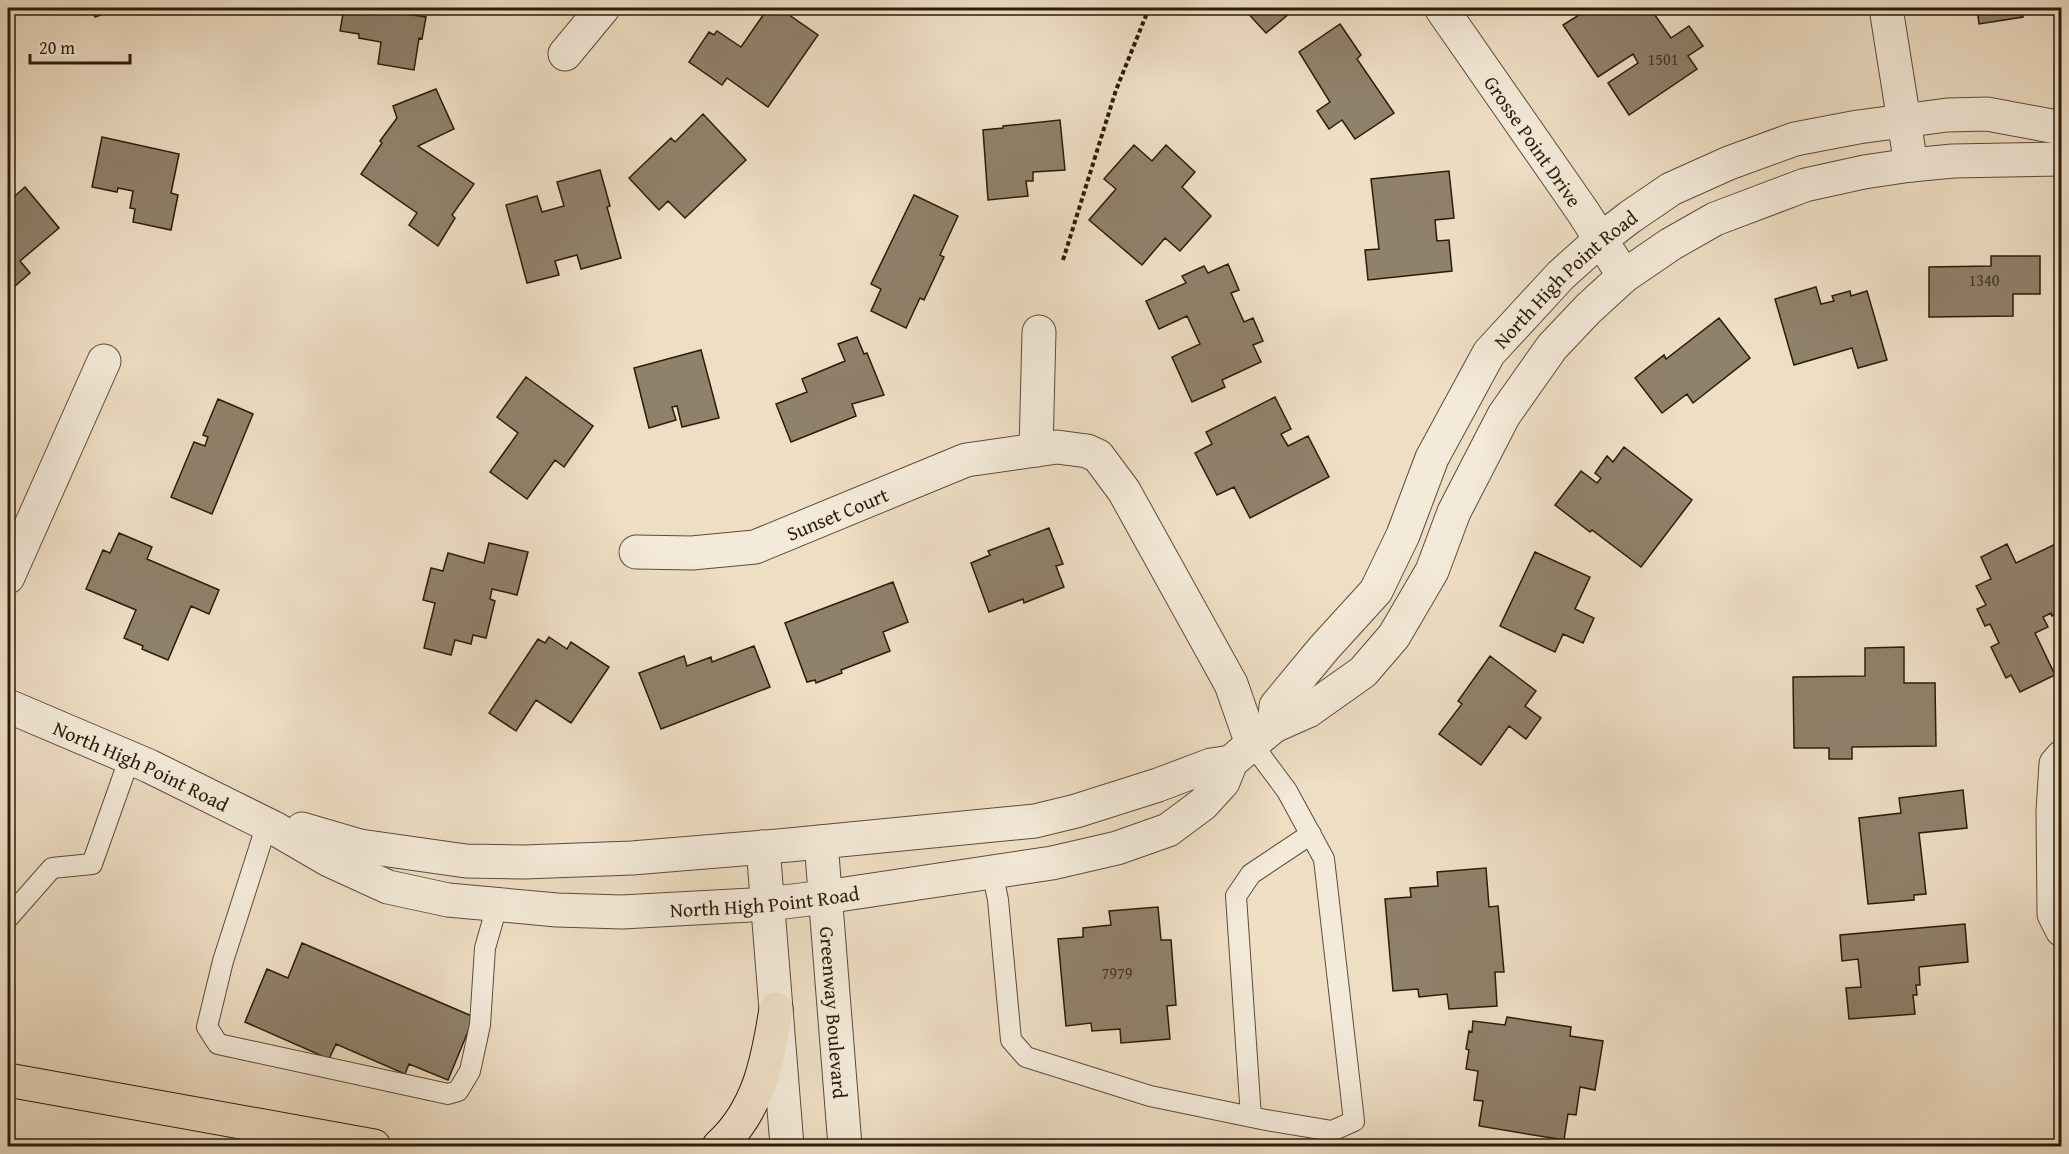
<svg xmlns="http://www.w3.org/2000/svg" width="2069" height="1154" font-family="'Gentium Book Plus',serif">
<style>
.building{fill:#90816b;stroke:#2b1c0b;stroke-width:1.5}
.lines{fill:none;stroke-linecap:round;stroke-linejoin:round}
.service-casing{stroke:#5c4c39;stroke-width:22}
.minor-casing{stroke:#5c4c39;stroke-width:35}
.tertiary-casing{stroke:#5c4c39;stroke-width:35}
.motorway-casing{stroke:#2b1c0b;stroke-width:35}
.path{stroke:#2b1c0b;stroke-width:4;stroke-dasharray:4.5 3;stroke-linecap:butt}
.service{stroke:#f4ead9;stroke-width:20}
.minor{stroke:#f4ead9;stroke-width:33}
.tertiary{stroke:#f4ead9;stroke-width:33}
.motorway{stroke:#eedec4;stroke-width:33}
.labels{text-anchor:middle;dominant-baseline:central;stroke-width:5;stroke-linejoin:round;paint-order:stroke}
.number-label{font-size:16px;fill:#443523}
.street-label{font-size:20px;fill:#2b1c0b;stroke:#f4ead9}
</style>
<rect width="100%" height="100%" fill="#eedec4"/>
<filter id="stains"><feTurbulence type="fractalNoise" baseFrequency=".00333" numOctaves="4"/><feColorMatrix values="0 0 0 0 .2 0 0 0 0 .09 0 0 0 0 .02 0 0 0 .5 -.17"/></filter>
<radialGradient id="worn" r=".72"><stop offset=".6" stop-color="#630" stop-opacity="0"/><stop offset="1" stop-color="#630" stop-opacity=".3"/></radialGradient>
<path class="building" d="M91,8H120L95,17Z
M344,8H407L406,14L426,17L422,39L419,38L414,70L378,64L381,42L359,38V34L340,31Z
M771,8H779L818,35L768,107L727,78L722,85L689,62L709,32L714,35L717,31L741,47L766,11L768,12Z
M1243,8H1296L1266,33Z
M1590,8H1612L1615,12L1622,8H1650L1671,38L1689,26L1703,46L1688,56L1697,69L1629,115L1608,83L1638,63L1633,54L1598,77L1563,25Z
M1977,8H2022L2023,17L1979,24Z
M1340,24L1361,55L1357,59L1394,113L1355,139L1342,120L1329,129L1317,111L1330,102L1299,52Z
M436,89L454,129L418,146L474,184L452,215L455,218L438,246L409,225L417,213L361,174L382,143L380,141L397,118L393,106Z
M703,114L746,160L685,218L668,201L659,210L629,178L671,138L675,142Z
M1060,120L1065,170L1033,172V181H1026L1028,196L988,200L983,130L1003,128V126Z
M102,137L179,154L171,193L178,195L171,230L133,222L135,209L130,208L133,191L118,188L117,192L92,187Z
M1134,145L1152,161L1166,145L1195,172L1182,187L1211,216L1180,251L1165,238L1142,265L1089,220L1116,189L1104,179Z
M600,170L610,206L607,207L621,258L581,269L577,255L555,261L559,275L527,283L506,205L537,196L542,212L564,206L557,182Z
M1449,171L1454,218L1435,220L1437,241L1449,240L1452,271L1368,280L1365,250L1379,249L1371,179Z
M25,187L59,228L20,261L30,273L8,292V202Z
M914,195L958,216L940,255L944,257L924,300L920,298L906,328L871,311L881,289L871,284Z
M1991,256H2040V294H2013V316L1929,317V267L1991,266Z
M1228,264L1239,290L1231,293L1244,322L1253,318L1263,341L1253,345L1261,362L1222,380L1225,387L1192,402L1172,357L1200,344L1187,316L1159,329L1146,301L1186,283L1182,276L1204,266L1208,273Z
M1816,287L1821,304L1834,301L1832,296L1850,291L1851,296L1867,291L1887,360L1858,368L1852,348L1794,365L1775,299Z
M1719,318L1750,358L1693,403L1687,394L1662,413L1635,378L1664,355L1666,359Z
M857,337L864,354L867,353L884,395L852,404L856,416L791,442L776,404L807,392L802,379L845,361L838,344Z
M701,350L719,418L682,427L677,406L672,407L676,420L649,428L634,368Z
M526,377L593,426L564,467L555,460L527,499L490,472L518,433L497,417Z
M1275,397L1291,429L1281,434L1288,446L1308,436L1329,477L1250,518L1234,487L1217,495L1195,453L1212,444L1206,432Z
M218,399L253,414L212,514L171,497L194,442L205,446L208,437L203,435Z
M1624,447L1692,500L1641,567L1592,530L1590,532L1555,505L1581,471L1597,483L1601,478L1595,473L1607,456L1613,462Z
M1049,528L1063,564L1056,566L1064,587L1024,603L1023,599L989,612L971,563L990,555L988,551Z
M119,533L152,547L147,559L219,590L209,614L191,606L168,660L142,649L143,646L124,638L136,610L86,589L103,550L110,553Z
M2062,541V612L2052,616L2051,613L2043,617L2048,627L2035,633L2055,675L2020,692L2011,675L2006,678L1991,647L1999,643L1990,624L1985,626L1977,609L1986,605L1976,586L1991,579L1981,557L2007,544L2016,563Z
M489,543L528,552L517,595L492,589L490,599L495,601L486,638L473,635L471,644L455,640L451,655L424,648L435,603L423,600L431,568L443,571L448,553L484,563Z
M1535,552L1590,577L1575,609L1594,618L1583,643L1563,634L1555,652L1500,626Z
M893,582L908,622L883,632L890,651L841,670L842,673L816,683L815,680L807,682L785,623Z
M549,637L567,649L571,642L609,667L571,723L536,700L516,731L489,713L538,639L545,643Z
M754,646L770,687L661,729L639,673L684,656L687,666L711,657L712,662Z
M1904,647V683H1935L1936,746L1852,747V759H1829V748H1794L1793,677L1865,676V648Z
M1490,656L1536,691L1525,706L1541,718L1526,739L1509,726L1481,765L1439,734L1462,704L1458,701Z
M1963,790L1967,828L1919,833L1926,894L1914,895V900L1868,904L1859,818L1901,813L1899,798Z
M1486,868L1489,907L1498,906L1504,972H1495L1497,1006L1449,1009L1447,994L1419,997L1418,989L1393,991L1385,899L1411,897L1410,888L1438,886L1437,872Z
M1158,907L1161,940H1171L1176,1005L1167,1006L1170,1039L1121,1043L1120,1029L1092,1031L1091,1023L1066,1026L1058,939L1083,937V928L1111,925L1109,911Z
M1965,924L1968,962L1919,967L1920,985H1916L1917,995H1913L1915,1014L1849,1019L1846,988L1861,987L1858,959L1842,961L1840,935Z
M302,943L474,1017L448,1080L409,1064L405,1074L336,1044L329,1059L245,1022L267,969L288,978Z
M1507,1017L1571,1027L1570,1036L1603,1041L1595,1090L1580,1087L1576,1115L1568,1114L1564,1140L1479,1126L1483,1101L1474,1100L1478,1071L1466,1069L1469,1050L1466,1049L1469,1031L1472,1032L1473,1021L1505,1025Z"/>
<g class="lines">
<defs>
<path id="service" d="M267,824L223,961L207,1027L218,1044L448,1094L458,1091L470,1071L480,1025L485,948L497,906
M992,871L998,900L1011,1040L1026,1057L1150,1096L1266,1120L1332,1131L1354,1121L1324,859L1287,791L1252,744
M8,918L52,868L92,864L130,757
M1251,1117L1236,896L1251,874L1311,834"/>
<g id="minor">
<path id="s1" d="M1441,8L1583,212L1624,276"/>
<path d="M1886,8L1911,165"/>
<path d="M565,54L603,8"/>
<path d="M1036,450L1039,332"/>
<path id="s2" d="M636,552L692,553L755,547L966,460L1057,447L1087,451L1098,456L1124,491L1231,684L1252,744"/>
<path d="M8,577L104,361"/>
<path d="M2062,757L2056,764L2053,811L2054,914L2062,930"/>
</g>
<g id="tertiary">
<path id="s3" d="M8,706L149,766L274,828L329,860L388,887L448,900L557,910L622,912L768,904L825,897L1052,863L1117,848L1168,830L1203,804L1223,782L1231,762L1252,744L1274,726L1308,711L1363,672L1394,636L1432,571L1454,512L1504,415L1552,347L1588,309L1624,276L1671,244L1715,219L1805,185L1864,172L1911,165L1953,161L2062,159"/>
<path id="s4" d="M1274,726L1276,706L1324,648L1376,591L1403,535L1432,458L1489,353L1561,275L1600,240L1630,217L1671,189L1729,163L1795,139L1858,127L1947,115L1987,114L2062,128"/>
<path d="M302,829L360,846L466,861L524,862L632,858L789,845L1035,821L1076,811L1158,785L1211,765L1231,762"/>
<path id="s5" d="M821,842L845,1146"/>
<path d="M763,847L787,1146"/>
</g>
<path id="motorway" d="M8,1080L374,1146
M719,1146C759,1110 768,1060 776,1009"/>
</defs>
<use href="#service" class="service-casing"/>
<use href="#minor" class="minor-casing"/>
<use href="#tertiary" class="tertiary-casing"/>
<use href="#motorway" class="motorway-casing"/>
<path class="path" d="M1063,260L1116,90L1149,8"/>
<use href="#service" class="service"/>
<use href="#minor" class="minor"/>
<use href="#tertiary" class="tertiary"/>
<use href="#motorway" class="motorway"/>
</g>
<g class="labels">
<g class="number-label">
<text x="1663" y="59">1501</text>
<text x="1984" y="280">1340</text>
<text x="1117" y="973">7979</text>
</g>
<g class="street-label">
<text stroke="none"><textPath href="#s1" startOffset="162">Grosse Point Drive</textPath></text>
<text stroke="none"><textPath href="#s4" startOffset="543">North High Point Road</textPath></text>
<text stroke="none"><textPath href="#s2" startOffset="208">Sunset Court</textPath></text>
<text stroke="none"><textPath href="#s3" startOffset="146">North High Point Road</textPath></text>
<text stroke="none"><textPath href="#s3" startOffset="800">North High Point Road</textPath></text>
<text stroke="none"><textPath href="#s5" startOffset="171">Greenway Boulevard</textPath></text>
</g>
</g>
<rect width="2069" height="1154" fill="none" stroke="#eedec4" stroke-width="30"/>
<rect x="9" y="9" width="2051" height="1136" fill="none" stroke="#2b1c0b" stroke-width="3"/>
<rect x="15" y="15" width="2039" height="1124" fill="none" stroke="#2b1c0b" stroke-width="1.5"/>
<path d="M30 54v9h100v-9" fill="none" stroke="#2b1c0b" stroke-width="3"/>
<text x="39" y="54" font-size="18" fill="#2b1c0b" stroke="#f4ead9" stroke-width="4.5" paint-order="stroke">20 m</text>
<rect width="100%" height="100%" filter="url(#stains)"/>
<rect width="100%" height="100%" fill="url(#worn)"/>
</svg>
